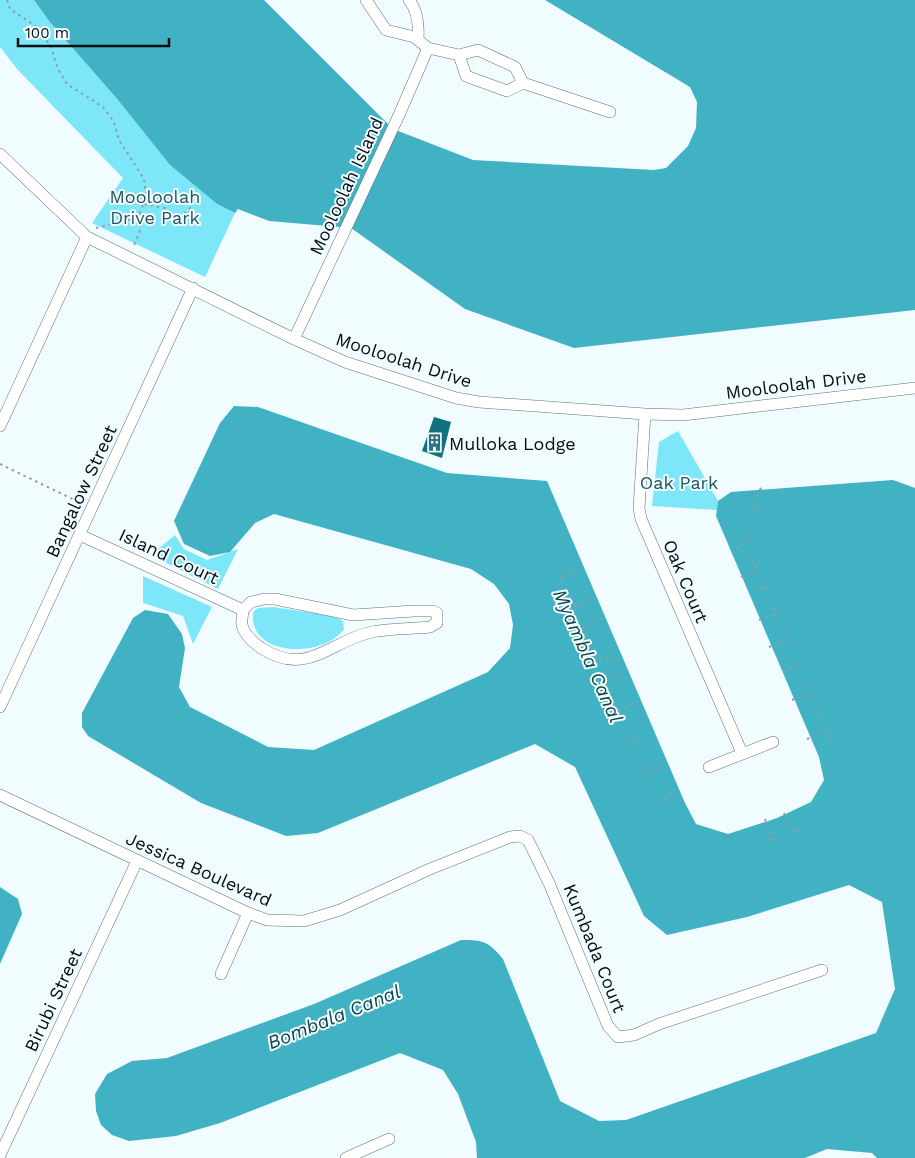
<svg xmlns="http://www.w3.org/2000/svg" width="915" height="1158" font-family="'Work Sans',sans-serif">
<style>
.green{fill:#7ee6f9}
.water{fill:#40b2c4}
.building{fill:#13717f}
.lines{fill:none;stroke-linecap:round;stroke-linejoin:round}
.street-casing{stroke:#647173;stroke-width:12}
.path{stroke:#939d9f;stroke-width:2;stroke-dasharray:2.5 4;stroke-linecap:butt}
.street{stroke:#fff;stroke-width:11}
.labels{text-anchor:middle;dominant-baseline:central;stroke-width:4;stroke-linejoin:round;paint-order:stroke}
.street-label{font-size:18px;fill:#080d0e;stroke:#f0fcff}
.park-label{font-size:18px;fill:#25555d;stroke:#f0fcff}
.poi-label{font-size:18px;fill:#080d0e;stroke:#f0fcff;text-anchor:start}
.water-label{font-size:19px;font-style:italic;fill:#10424a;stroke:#f0fcff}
</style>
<rect width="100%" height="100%" fill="#f0fcff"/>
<path class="green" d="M0,0H34L49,21L118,100L170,165L217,204L235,213L205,277L92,223L123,178L17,69L0,47Z
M678,431L718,501L717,510L652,506L659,442Z
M175,535L184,549L207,560L238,549L218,589L151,555Z
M143,576L212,607L193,644L183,616L143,603Z
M273,607L333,616L343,621L344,630C340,633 337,637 332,640C306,656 249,653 253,612L258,608Z"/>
<path class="water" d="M34,0H264L393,129L473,160L654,170L666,168L688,146L696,128L697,102L690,87L545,0H915V310L574,348L465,309L351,228L269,221L238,209L235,213L217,204L170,165L118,100L49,21Z
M234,406L258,407L447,473L547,481L685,803L696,824L728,834L777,818L811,802L824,780L819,757L716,516L718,501L731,492L893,480L915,488V1158H877L872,1153L827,1149L805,1158H477L476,1142L458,1094L443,1070L400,1053L220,1123L176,1136L129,1141L112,1135L101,1125L96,1111L95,1094L107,1074L132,1061L167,1058L314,1004L461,940C483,940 488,941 503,959L560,1101L599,1121L626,1120L876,1033L895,989L882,902L849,885L747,917L667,935L644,916L575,767L535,744L318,833L286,836L201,803L88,736L82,727V713L133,618L145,610L168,614L182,634L185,648L179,687L190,707L268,747L314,750L488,672L510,648L513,625L509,604L494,584L471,569L274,514L255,523L230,552L210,556L184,544L174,521L220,423Z
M0,887L18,899L22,914L0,964Z"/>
<path class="building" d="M434,417L451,422L442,458L422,451Z"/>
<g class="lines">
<defs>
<path id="street" d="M366,0L386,30L414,37L428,48L459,55L478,50L515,67L523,83
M409,0C418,11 419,25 418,39
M459,55L466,76L507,91L523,83L610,112
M0,154L87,237L294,339L345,362L456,398L479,402L645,414L683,415L915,388
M294,339L399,115L428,48
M645,414L639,508L641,519L742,753
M0,426L87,237
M80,535L243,610
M264,599H275L353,615L414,611H433L437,613V623L430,627C411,629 391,628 372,632C329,641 308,678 261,648C254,643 244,634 242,625C241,621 243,614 243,610L251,602Z
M0,707L193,288
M709,767L773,742
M0,795L248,913L267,920L304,921L340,910L430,869L510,837L520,836L528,840L549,883L608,1026L618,1037L634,1035L659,1024L822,970
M221,974L248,913
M0,1155L137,861
M346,1158L389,1139"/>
</defs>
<use href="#street" class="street-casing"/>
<path class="path" d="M7,0L10,9L37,27L51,47L58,69L67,84L103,107L114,122L119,140L144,179L146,197L140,213L141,228L133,248
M144,204L165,208L180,218L191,207
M96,228L132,219L140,213
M0,464L83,504
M759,509L754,510C754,499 761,492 761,485
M732,554L748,539L744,530
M559,572L563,582
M561,577L580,569
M741,577L757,570L749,556
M762,581L765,592
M755,590L763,587
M572,600L578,612
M575,606L593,598
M773,608L777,619
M759,620L775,614
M586,635L583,628L602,619
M786,635L789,643
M769,647L788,640
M593,649L597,659L618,660
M783,671L799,665
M807,686L812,700
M609,691L604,678L622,672
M792,700L809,693
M619,711L638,702
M818,711L832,745
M627,731L632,742L644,737
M807,739L826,732
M642,766L645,773L664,766
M658,802L675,792
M784,813L793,833L804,828
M765,819L771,840
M767,841L776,838"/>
<use href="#street" class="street"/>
</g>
<defs>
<symbol id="building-bare" viewBox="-9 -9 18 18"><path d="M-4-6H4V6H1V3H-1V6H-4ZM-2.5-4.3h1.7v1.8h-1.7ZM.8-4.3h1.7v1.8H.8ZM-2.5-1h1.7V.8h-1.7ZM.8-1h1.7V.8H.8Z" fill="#2d7480" stroke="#f0fcff" stroke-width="2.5" paint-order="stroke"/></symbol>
</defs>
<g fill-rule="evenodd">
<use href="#building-bare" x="422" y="430" width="25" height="25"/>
</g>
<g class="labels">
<g class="street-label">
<text transform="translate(346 186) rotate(-65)">Mooloolah Island</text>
<text transform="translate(404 360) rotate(18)">Mooloolah Drive</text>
<text transform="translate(796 384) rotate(-7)">Mooloolah Drive</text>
<text transform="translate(81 491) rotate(-65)">Bangalow Street</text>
<text transform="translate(169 556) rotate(25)">Island Court</text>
<text transform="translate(686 581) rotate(67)">Oak Court</text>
<text transform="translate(199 869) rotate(24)">Jessica Boulevard</text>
<text transform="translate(595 948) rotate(68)">Kumbada Court</text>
<text transform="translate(53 1000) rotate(-65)">Birubi Street</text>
</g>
<g class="park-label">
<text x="155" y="196">Mooloolah<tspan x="155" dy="21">Drive Park</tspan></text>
<text x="679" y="482">Oak Park</text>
</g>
<g class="poi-label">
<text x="449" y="443">Mulloka Lodge</text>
</g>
<g class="water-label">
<text transform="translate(588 656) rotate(66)">Myambla Canal</text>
<text transform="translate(334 1017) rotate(-22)">Bombala Canal</text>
</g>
</g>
<path d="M18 38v8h151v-8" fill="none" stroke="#080d0e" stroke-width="2.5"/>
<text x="25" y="38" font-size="15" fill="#080d0e" stroke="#f0fcff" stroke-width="4" paint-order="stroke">100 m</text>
</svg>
